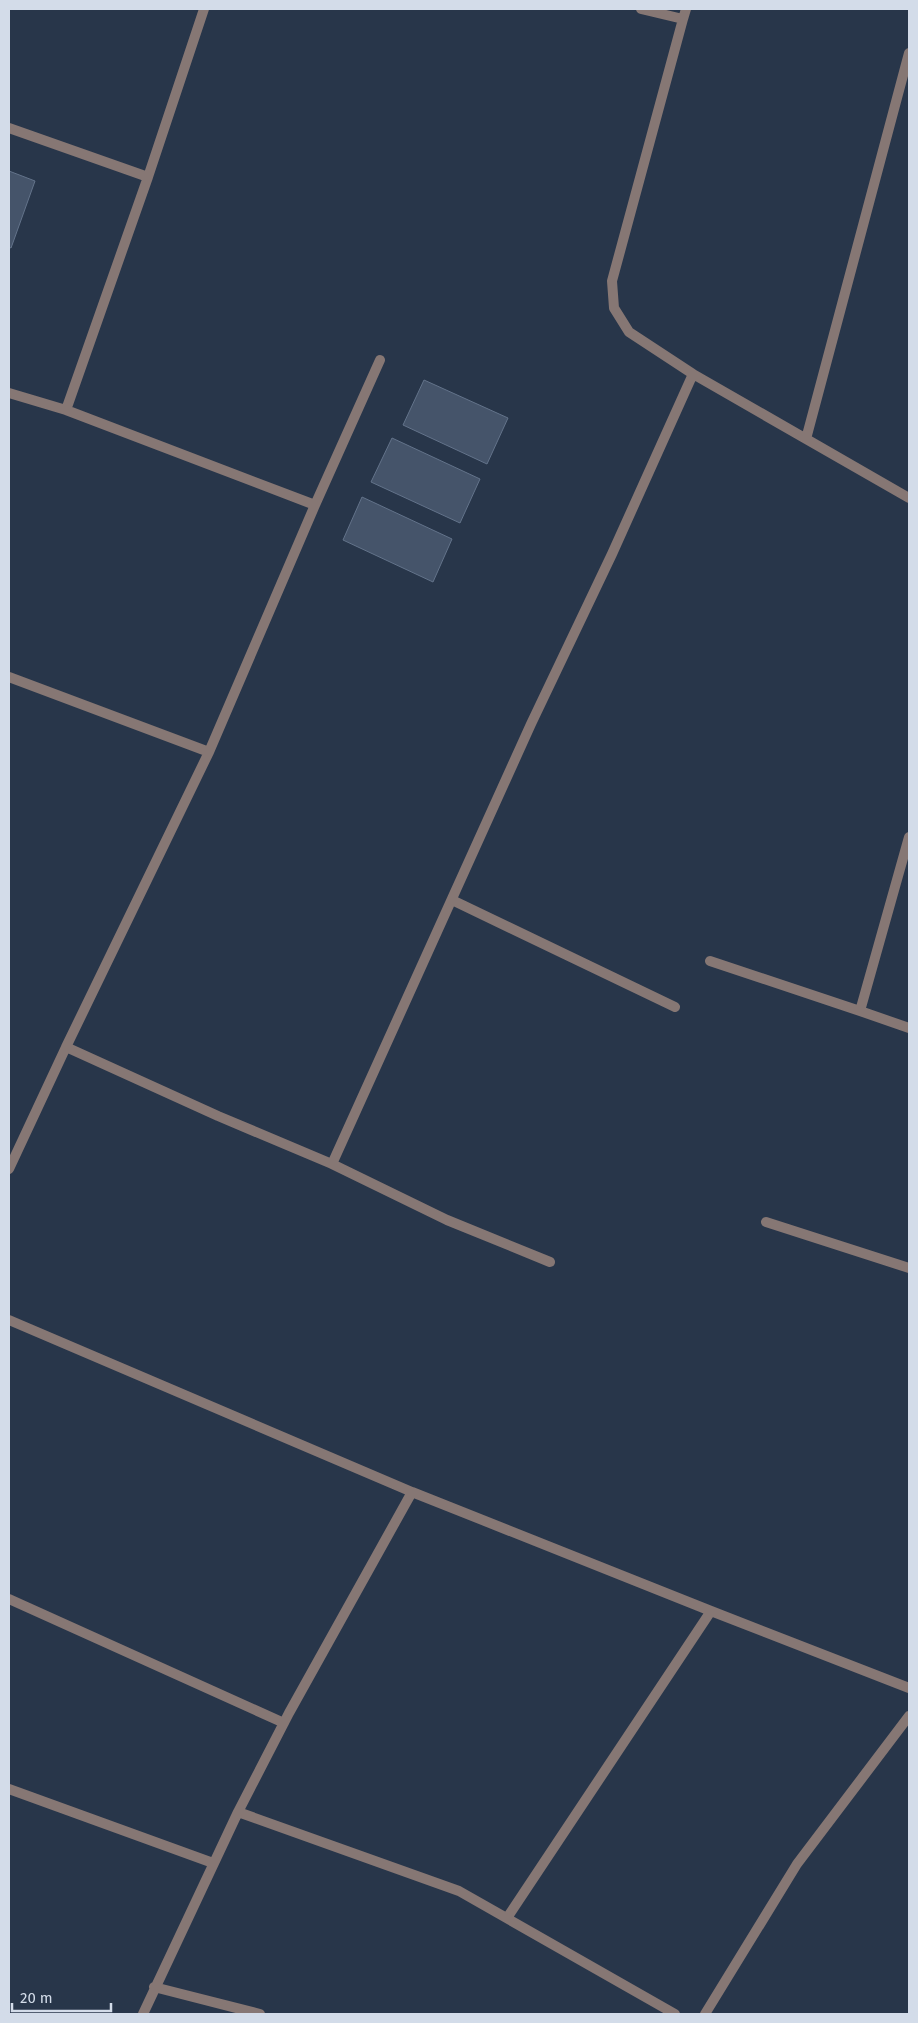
<svg xmlns="http://www.w3.org/2000/svg" width="918" height="2023" font-family="'Fira Sans',sans-serif">
<style>
.building{fill:#45546a;stroke:#63738a}
.lines{fill:none;stroke-linecap:round;stroke-linejoin:round}
.street{stroke:#867774;stroke-width:10}
</style>
<rect width="100%" height="100%" fill="#28364a"/>
<path class="building" d="M9,171L35,181L11,248L9,247Z
M424,380L508,418L487,464L403,425Z
M392,438L480,479L460,523L371,482Z
M362,497L452,539L433,582L343,540Z"/>
<g class="lines">
<path class="street" d="M641,9L683,19L612,281L614,308L629,332L693,374L909,498
M683,19L686,9
M9,128L148,177L66,410L315,505
M148,177L204,9
M9,393L66,410
M806,439L909,53
M9,677L209,752
M909,837L860,1011L909,1028
M452,900L675,1007
M710,961L860,1011
M66,1047L209,752L315,505L380,360
M9,1169L66,1047L218,1116L332,1164
M766,1222L909,1268
M550,1262L447,1220L332,1164L531,724L612,554L693,374
M9,1320L412,1492L711,1611L909,1688
M412,1492L289,1713L238,1812L459,1891L675,2014
M9,1599L284,1723
M9,1789L213,1863
M507,1918L711,1611
M154,1987L260,2014
M143,2014L238,1812
M705,2014L797,1864L909,1716"/>
</g>
<rect width="918" height="2023" fill="none" stroke="#d3dce9" stroke-width="20"/>
<path d="M12 2003v8h99v-8" fill="none" stroke="#d3dce9" stroke-width="2.5"/>
<text x="20" y="2003" font-size="15" fill="#d3dce9" stroke="#28364a" stroke-width="4" paint-order="stroke">20 m</text>
</svg>
